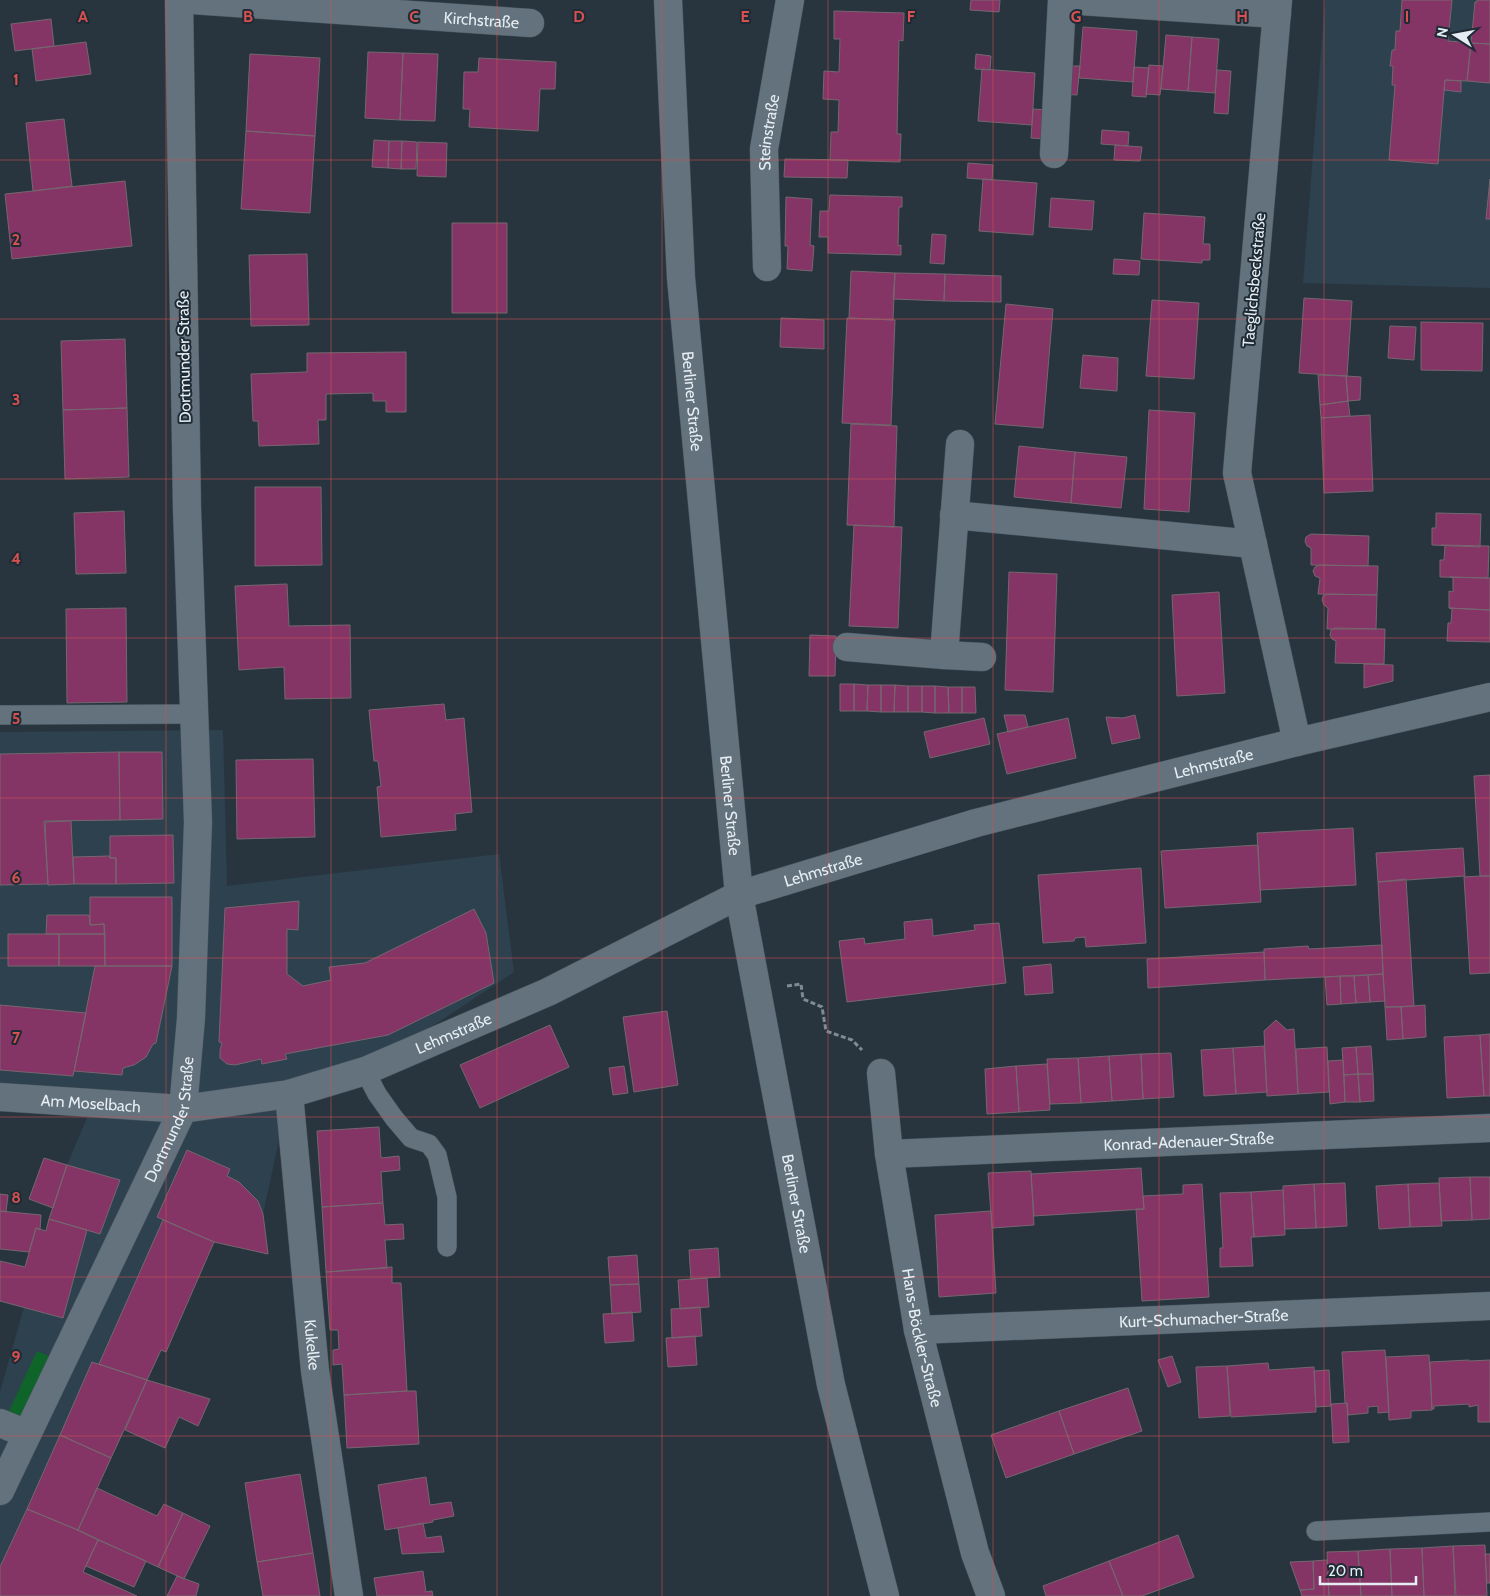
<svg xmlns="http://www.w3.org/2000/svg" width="1490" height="1596" font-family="Cabin,sans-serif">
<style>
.built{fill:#2e414f}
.green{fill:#0e6429}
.building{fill:#843566;stroke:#76666f}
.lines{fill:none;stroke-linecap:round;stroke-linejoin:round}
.lane-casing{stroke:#48535c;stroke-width:20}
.street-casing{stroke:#48535c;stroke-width:29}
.secondary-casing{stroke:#48535c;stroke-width:29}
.path{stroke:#7f8a92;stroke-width:3;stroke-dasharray:5 2.5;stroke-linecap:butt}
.lane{stroke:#63727d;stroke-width:19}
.street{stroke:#63727d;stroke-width:28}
.secondary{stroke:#63727d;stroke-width:28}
.grid{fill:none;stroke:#d95051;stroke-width:1;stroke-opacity:0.55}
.labels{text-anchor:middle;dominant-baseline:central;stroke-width:4;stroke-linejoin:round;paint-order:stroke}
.street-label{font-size:16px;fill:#e6eef4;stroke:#1e2b35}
.grid-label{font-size:16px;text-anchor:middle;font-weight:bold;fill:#d95051;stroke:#1e2b35;stroke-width:4;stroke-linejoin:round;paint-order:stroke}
</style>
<rect width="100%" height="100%" fill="#28353f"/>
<path class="built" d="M1325,0H1490V288L1303,283Z
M223,730L227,886L499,854L514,972L365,1071L289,1094L263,1214L268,1254L214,1242L166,1352L161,1350L78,1530L98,1540L83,1572L137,1596H0V1392L49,1219L67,1165L92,1106L0,1098V732Z"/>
<path class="green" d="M37,1351L55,1359L25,1421L8,1413Z"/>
<path class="building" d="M971,0H1000L999,12L970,10Z
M1402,0H1452L1448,41L1471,43L1467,81L1445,80L1438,164L1389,160L1395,85H1392L1393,66H1390L1392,50H1395L1396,31H1400Z
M1477,0H1490V44L1471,43L1475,2H1477Z
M834,11L904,13L903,41L899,40L897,134H901L900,162L830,160L831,132H838L839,100L823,99L824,71L839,72L840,39H834Z
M51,19L54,46L15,51L11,24Z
M1083,27L1137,31L1133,82L1079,78Z
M1166,35L1192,37L1188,91L1161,89Z
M1192,37L1219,39L1215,93L1188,91Z
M86,42L91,74L36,81L32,49Z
M1471,43L1490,44V83L1467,81Z
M368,52L403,53L400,120L365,118Z
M403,53L438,54L435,121L400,120Z
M250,54L320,58L315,136L246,131Z
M976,54L991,56L990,70L975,69Z
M479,58L556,62L555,89H540L538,131L469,127L470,109H463L464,72H478Z
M1149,65L1163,66L1160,95L1146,94Z
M1065,66H1080L1077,95L1063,94Z
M1134,67L1149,68L1146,97L1132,96Z
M982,69L1035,73L1032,125L978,121Z
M1217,70L1231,71L1228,114L1214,113Z
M1445,80L1461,81V92L1444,90Z
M1033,109L1047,110L1045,139L1031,138Z
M64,119L72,186L33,191L26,123Z
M1102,130L1129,132L1128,146L1101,144Z
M246,131L315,136L310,213L241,209Z
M374,140L389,141L388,168L372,167Z
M389,141H402L401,169L388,168Z
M402,141L417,142L416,169H401Z
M418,142L447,143L446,177L417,176Z
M1115,145L1142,147L1140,161L1114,160Z
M785,159L848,160L847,178L784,177Z
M968,163L993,165L992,180L967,178Z
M983,179L1037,183L1033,235L979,231Z
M1490,179V219H1486Z
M125,181L132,246L12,259L5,194Z
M830,195L902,197V207H899L898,246L901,245V255L828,253V237H819L820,211H829Z
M786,197L812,199L810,245L814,246L812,271L787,269L788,246H785Z
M1051,198L1094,201L1092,230L1049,227Z
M1144,213L1205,217L1203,244H1210V260H1202V263L1141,259Z
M452,223H507V313H452Z
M932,234L946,235L944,264L930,263Z
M307,254L309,325L251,326L249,255Z
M1114,259L1140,261L1139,275L1113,274Z
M851,271L895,273L893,320L849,318Z
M895,273L945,274L944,301L893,299Z
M945,274L1001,276V302L944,301Z
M1304,298L1352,301L1347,376L1299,373Z
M1152,300L1199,303L1194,379L1146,376Z
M1006,304L1053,309L1043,428L995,424Z
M781,318L824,320V349L780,347Z
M847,318L895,320L891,425L842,423Z
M1421,322L1483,323L1482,371L1421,370Z
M1390,326L1416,327L1414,360L1388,358Z
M125,339L127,408L63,410L61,341Z
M406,352V412H386V401H373V393L326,394V420H318L319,444L259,446L258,421H253L251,374L307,372V353Z
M1083,355L1118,358L1117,391L1080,388Z
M1318,375L1346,376L1348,401L1320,405Z
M1346,376L1361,377L1360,400L1348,401Z
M1348,401L1350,416L1321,418L1320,405Z
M127,408L129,477L65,479L63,410Z
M1149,410L1195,413L1189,512L1144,509Z
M1370,415L1373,491L1324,493L1321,418Z
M851,424L897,426L894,527L847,525Z
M1019,446L1075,452L1071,503L1014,497Z
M1075,452L1127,457L1121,508L1071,503Z
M255,487H321L322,565L255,566Z
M124,511L126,573L76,574L74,513Z
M1436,513L1481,514L1480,547L1432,545V528H1436Z
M854,525L902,527L898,628L849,626Z
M1311,534L1369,536L1368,566L1311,565V548L1307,546L1305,541L1306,537Z
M1441,545L1489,546L1488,578L1440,577V560H1444L1445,546Z
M1320,565L1378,566L1377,595L1318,594L1320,578L1315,576L1313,571L1315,567Z
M1009,572L1057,574L1053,692L1005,690Z
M1450,577L1490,578V610L1449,608V591L1453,592V578Z
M287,584L289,626L350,625L351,698L285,699L284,667L239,670L235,586Z
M1219,592L1225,693L1177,696L1172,595Z
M1328,594L1377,595L1376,629H1327L1328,608L1324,605L1322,600L1323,596Z
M126,608L127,702L67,703L66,609Z
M1449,608L1490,610V642L1447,641L1448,623H1451L1452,609Z
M1335,628L1385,629L1384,664L1335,663L1336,641L1332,639L1330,635L1331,630Z
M810,635L836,636L835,676H809Z
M1364,664L1393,665V681L1364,688Z
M840,684H854V711H840Z
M854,684L868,685L867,711H854Z
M868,685H881V712L867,711Z
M881,685H895L894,712H881Z
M895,685L908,686V712H894Z
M908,686H922V712H908Z
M922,686H935V713L922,712Z
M935,686L948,687L949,713H935Z
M948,687H962V713H949Z
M962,687H975L976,713H962Z
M444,704L446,720L464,718L472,812L455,814L456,830L381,837L377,787L381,786L378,761H374L369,710Z
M1004,715H1025L1028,727L1008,732Z
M1135,715L1140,738L1112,744L1106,717L1123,718Z
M984,718L990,744L930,758L924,732Z
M1068,718L1076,758L1007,774L997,734Z
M119,752H162L163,819L120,820Z
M119,752L120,820L44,821L48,884L0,885V754Z
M313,759L315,837L237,839L236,760Z
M1490,775V876H1480L1474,776Z
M71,821L74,884L48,885L45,822Z
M1353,828L1356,885L1260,890L1257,833Z
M173,835L174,883L116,884V858H110V836Z
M1258,845L1261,902L1165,908L1161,851Z
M1463,848L1465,876L1378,882L1376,853Z
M110,856V858H116V884H74L73,857Z
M1141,868L1146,943L1086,947L1085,937L1075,938L1074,941L1043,943L1038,875Z
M1480,876H1490V973L1470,974L1464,877Z
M1406,879L1414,1006L1385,1007L1378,882Z
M90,897H172V966H105L104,924L90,925Z
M299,901L298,930L287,929V974L303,986L331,980L329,967L365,963L474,909L486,933L494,983L388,1035L285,1054L287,1059L262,1064L261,1059L235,1065L227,1064L220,1058V1050L222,1043L219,1042L225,908Z
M47,915H89L90,925L104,924L105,934H46Z
M932,919L933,936L975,930L974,925L999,923L1006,983L847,1002L839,941L864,938L865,944L905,939L904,922Z
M8,934H59V966H8Z
M59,934H105V966H59Z
M1382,945L1383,974L1265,980L1264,949L1308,946L1309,949Z
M1264,952L1265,980L1148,988L1147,959Z
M1051,964L1053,993L1025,995L1023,967Z
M95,966H172L156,1043L153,1044L146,1057L134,1065L123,1068L122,1075L74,1071Z
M1383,974L1385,1001L1370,1002L1368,975Z
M1368,975L1370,1002L1356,1003L1354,976Z
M1340,976L1341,1004L1327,1005L1325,977Z
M1340,976H1354L1356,1003L1341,1004Z
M0,1005L86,1013L73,1076L0,1070Z
M1425,1005L1426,1037L1403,1039L1401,1007Z
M1385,1007H1401L1403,1039L1387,1040Z
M667,1011L678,1085L634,1092L623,1017Z
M1276,1020L1287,1030L1294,1029L1298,1094L1267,1096L1264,1031Z
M550,1025L569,1067L480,1108L460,1065Z
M1490,1034V1096H1484L1480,1035Z
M1480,1035L1484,1096L1447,1098L1444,1037Z
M1264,1046L1267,1092L1236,1094L1233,1048Z
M1371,1046L1373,1074H1358L1356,1047Z
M1327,1047L1329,1092L1298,1094L1296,1049Z
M1356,1047L1358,1074L1344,1075L1342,1048Z
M1233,1048L1236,1094L1204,1096L1201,1050Z
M1171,1053L1174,1097L1143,1099L1141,1054Z
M1141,1054L1143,1099L1112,1101L1109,1056Z
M1109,1056L1112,1101L1081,1103L1078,1058Z
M1078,1058L1081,1103L1050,1104L1047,1059Z
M1343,1060L1345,1102L1330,1104L1328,1061Z
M1047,1064L1050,1110L1019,1112L1016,1066Z
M624,1066L628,1093L613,1095L609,1068Z
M1016,1066L1019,1112L987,1114L985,1069Z
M1358,1074L1360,1102H1345L1344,1075Z
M1358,1074H1373L1374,1101L1360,1102Z
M379,1127L381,1158L399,1156L400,1170L381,1172L383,1203L322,1207L317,1131Z
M187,1150L230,1169L227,1176L239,1182L258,1201L263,1214L268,1254L214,1242L157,1217Z
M44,1158L67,1165L53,1208L29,1199Z
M67,1165L120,1180L100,1234L49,1219Z
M1141,1168L1144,1209L1034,1216L1031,1174Z
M1031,1171L1034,1225L992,1228L988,1173Z
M1470,1177H1490V1219L1472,1220Z
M1470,1177L1472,1220L1441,1221L1439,1178Z
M1345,1183L1347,1226L1316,1228L1314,1184Z
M1439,1183L1442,1226L1410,1227L1408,1184Z
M1202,1184L1209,1297L1142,1301L1136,1209H1144L1143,1196L1183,1194V1185Z
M1314,1184L1316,1228L1285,1229L1283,1186Z
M1408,1184L1410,1227L1379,1229L1376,1186Z
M1283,1190L1285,1235L1254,1237L1251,1192Z
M1251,1192L1254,1237H1251L1253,1266L1220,1267V1248H1223L1220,1193Z
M0,1194L8,1195L6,1212L0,1211Z
M383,1203L385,1225L403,1224L404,1239L385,1240L387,1268L326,1272L322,1207Z
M0,1211L41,1215L40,1230L36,1228L29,1252L0,1249Z
M991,1211L996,1293L939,1297L935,1215Z
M49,1219L87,1230L63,1318L0,1301V1261L25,1267L36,1228L46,1231Z
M163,1220L214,1242L166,1352L161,1350L147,1380L99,1364Z
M718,1248L720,1277L691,1279L689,1250Z
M637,1255L639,1284L610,1285L608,1257Z
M392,1267V1283H401L407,1391L344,1395L342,1364L333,1365V1350L339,1349L338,1330H330L326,1272Z
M707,1278L709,1307L680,1309L678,1280Z
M639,1284L641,1312L612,1314L610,1285Z
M700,1307L702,1336L672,1338L671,1309Z
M632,1312L634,1341L605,1343L603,1314Z
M695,1336L697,1365L668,1367L666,1338Z
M1385,1350L1389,1412L1378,1413V1406L1368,1407V1413L1348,1415L1347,1403H1345L1342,1352Z
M1429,1355L1432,1410L1411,1411V1418L1389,1420L1386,1357Z
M1172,1356L1181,1382L1168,1387L1158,1360Z
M1469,1360V1361L1490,1360V1422H1478V1405L1469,1407V1404L1434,1406V1409H1432L1430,1362Z
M92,1362L147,1380L111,1458L60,1435Z
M1268,1363L1269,1370L1314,1367L1316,1412L1231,1417L1227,1366Z
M1227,1366L1230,1416L1199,1418L1196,1367Z
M1329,1370L1331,1406L1316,1407L1314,1371Z
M147,1380L210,1399L198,1426L179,1417L165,1448L125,1430Z
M1128,1388L1142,1431L1074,1454L1059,1411Z
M407,1391H416L419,1444L347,1448L344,1395Z
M1347,1403L1349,1442L1333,1443L1331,1404Z
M1059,1411L1074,1454L1006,1478L991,1435Z
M60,1435L111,1458L78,1530L27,1509Z
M300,1474L313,1553L257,1562L245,1483Z
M426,1477L430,1505L451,1502L454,1516L433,1520V1522L385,1530L378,1485Z
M97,1488L157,1516L164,1504L183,1513L158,1567L78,1530Z
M27,1509L73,1528L98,1540L83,1572L137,1596H0V1567Z
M183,1513L210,1526L184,1579L158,1567Z
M423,1523L426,1538L441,1536L444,1552L402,1554L398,1528Z
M1178,1535L1194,1577L1142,1596H1123L1109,1561Z
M98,1540L146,1561L134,1587L86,1566Z
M1485,1545L1487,1596H1456L1453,1546Z
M1453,1546L1455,1596H1424L1422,1548Z
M1422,1548L1424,1596H1392L1390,1549Z
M1390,1549L1392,1596H1361L1358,1551Z
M1358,1551L1361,1596H1329L1327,1552Z
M313,1553L320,1596H263L257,1562Z
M1485,1554H1490V1583H1487Z
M1327,1560L1329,1596H1302L1300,1590L1314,1589L1313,1561Z
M1109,1561L1123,1596H1046L1043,1586Z
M1313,1561L1314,1589L1300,1590L1290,1562Z
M423,1571L426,1592L432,1591L433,1596H377L374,1578Z
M177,1576L199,1584L196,1596H167Z"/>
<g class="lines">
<defs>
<path id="lane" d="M0,715L194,714
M365,1071L377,1094L394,1118L411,1138L429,1144L437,1155L447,1197V1247
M1316,1531L1490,1522"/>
<g id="street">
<path id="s1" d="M192,0L530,23"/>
<path d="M1065,0L1277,14"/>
<path d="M1278,0L1237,473L1297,742"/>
<path d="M1054,154L1062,0"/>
<path id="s2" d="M767,267L764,149L790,0"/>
<path d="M954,515L1253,544"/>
<path d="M847,647L944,655L960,444"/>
<path d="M944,655L982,657"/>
<path id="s3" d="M881,1073L889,1154L918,1330L975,1553L991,1596"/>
<path id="s4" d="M289,1094L315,1371L349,1596"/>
<path id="s5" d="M889,1154L1490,1128"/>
<path id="s6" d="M918,1330L1490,1306"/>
<path d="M0,1423L27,1434"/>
<path id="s7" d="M0,1491L183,1109L191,1018L198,822L187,509L179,0"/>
</g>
<g id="secondary">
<path id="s8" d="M668,0L681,278L739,895L831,1385L885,1596"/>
<path id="s9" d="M0,1097L183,1109L289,1094L365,1071L548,992L739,895L976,823L1297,742L1490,697"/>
</g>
</defs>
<use href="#lane" class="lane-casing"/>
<use href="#street" class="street-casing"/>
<use href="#secondary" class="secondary-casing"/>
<path class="path" d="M787,986L801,984L803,999L822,1007L826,1031L852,1040L862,1050"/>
<use href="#lane" class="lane"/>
<use href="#street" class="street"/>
<use href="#secondary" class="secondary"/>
</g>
<path class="grid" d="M166,0V1596M331,0V1596M497,0V1596M662,0V1596M828,0V1596M993,0V1596M1159,0V1596M1324,0V1596M0,160H1490M0,319H1490M0,479H1490M0,638H1490M0,798H1490M0,958H1490M0,1117H1490M0,1277H1490M0,1436H1490"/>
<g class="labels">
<g class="street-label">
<text stroke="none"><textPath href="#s1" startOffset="290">Kirchstraße</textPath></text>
<text stroke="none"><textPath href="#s2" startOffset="135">Steinstraße</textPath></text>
<text transform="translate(1254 280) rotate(-85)">Taeglichsbeckstraße</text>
<text transform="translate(184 357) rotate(-91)">Dortmunder Straße</text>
<text stroke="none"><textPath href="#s8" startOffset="402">Berliner Straße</textPath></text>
<text stroke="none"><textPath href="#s9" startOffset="1276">Lehmstraße</textPath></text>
<text stroke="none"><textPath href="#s8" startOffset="808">Berliner Straße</textPath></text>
<text stroke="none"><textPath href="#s9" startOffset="871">Lehmstraße</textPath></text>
<text stroke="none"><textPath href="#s9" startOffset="466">Lehmstraße</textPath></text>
<text stroke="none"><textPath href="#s9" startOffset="91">Am Moselbach</textPath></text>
<text stroke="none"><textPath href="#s7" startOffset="410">Dortmunder Straße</textPath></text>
<text stroke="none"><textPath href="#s5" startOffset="300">Konrad-Adenauer-Straße</textPath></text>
<text stroke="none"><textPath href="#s8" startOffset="1212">Berliner Straße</textPath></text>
<text stroke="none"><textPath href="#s6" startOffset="286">Kurt-Schumacher-Straße</textPath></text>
<text stroke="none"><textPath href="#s3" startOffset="268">Hans-Böckler-Straße</textPath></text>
<text stroke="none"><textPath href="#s4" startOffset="252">Kukelke</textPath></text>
</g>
</g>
<g class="grid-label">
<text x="83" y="22">A</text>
<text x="248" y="22">B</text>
<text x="414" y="22">C</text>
<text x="579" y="22">D</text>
<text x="745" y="22">E</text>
<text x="911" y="22">F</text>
<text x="1076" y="22">G</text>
<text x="1242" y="22">H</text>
<text x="1407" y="22">I</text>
<text x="16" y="85">1</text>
<text x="16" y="245">2</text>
<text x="16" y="405">3</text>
<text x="16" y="564">4</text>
<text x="16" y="724">5</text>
<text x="16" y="883">6</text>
<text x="16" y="1043">7</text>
<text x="16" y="1203">8</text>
<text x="16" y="1362">9</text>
</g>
<g transform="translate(1455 35) rotate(281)" stroke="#1e2b35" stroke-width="4" paint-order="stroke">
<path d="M0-4L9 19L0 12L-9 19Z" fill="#e6eef4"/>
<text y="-8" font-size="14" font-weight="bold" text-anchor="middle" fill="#e6eef4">N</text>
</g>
<path d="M1320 1576v8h96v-8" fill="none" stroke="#e6eef4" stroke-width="2.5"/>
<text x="1328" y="1576" font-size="15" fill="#e6eef4" stroke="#1e2b35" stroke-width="4" paint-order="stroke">20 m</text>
</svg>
